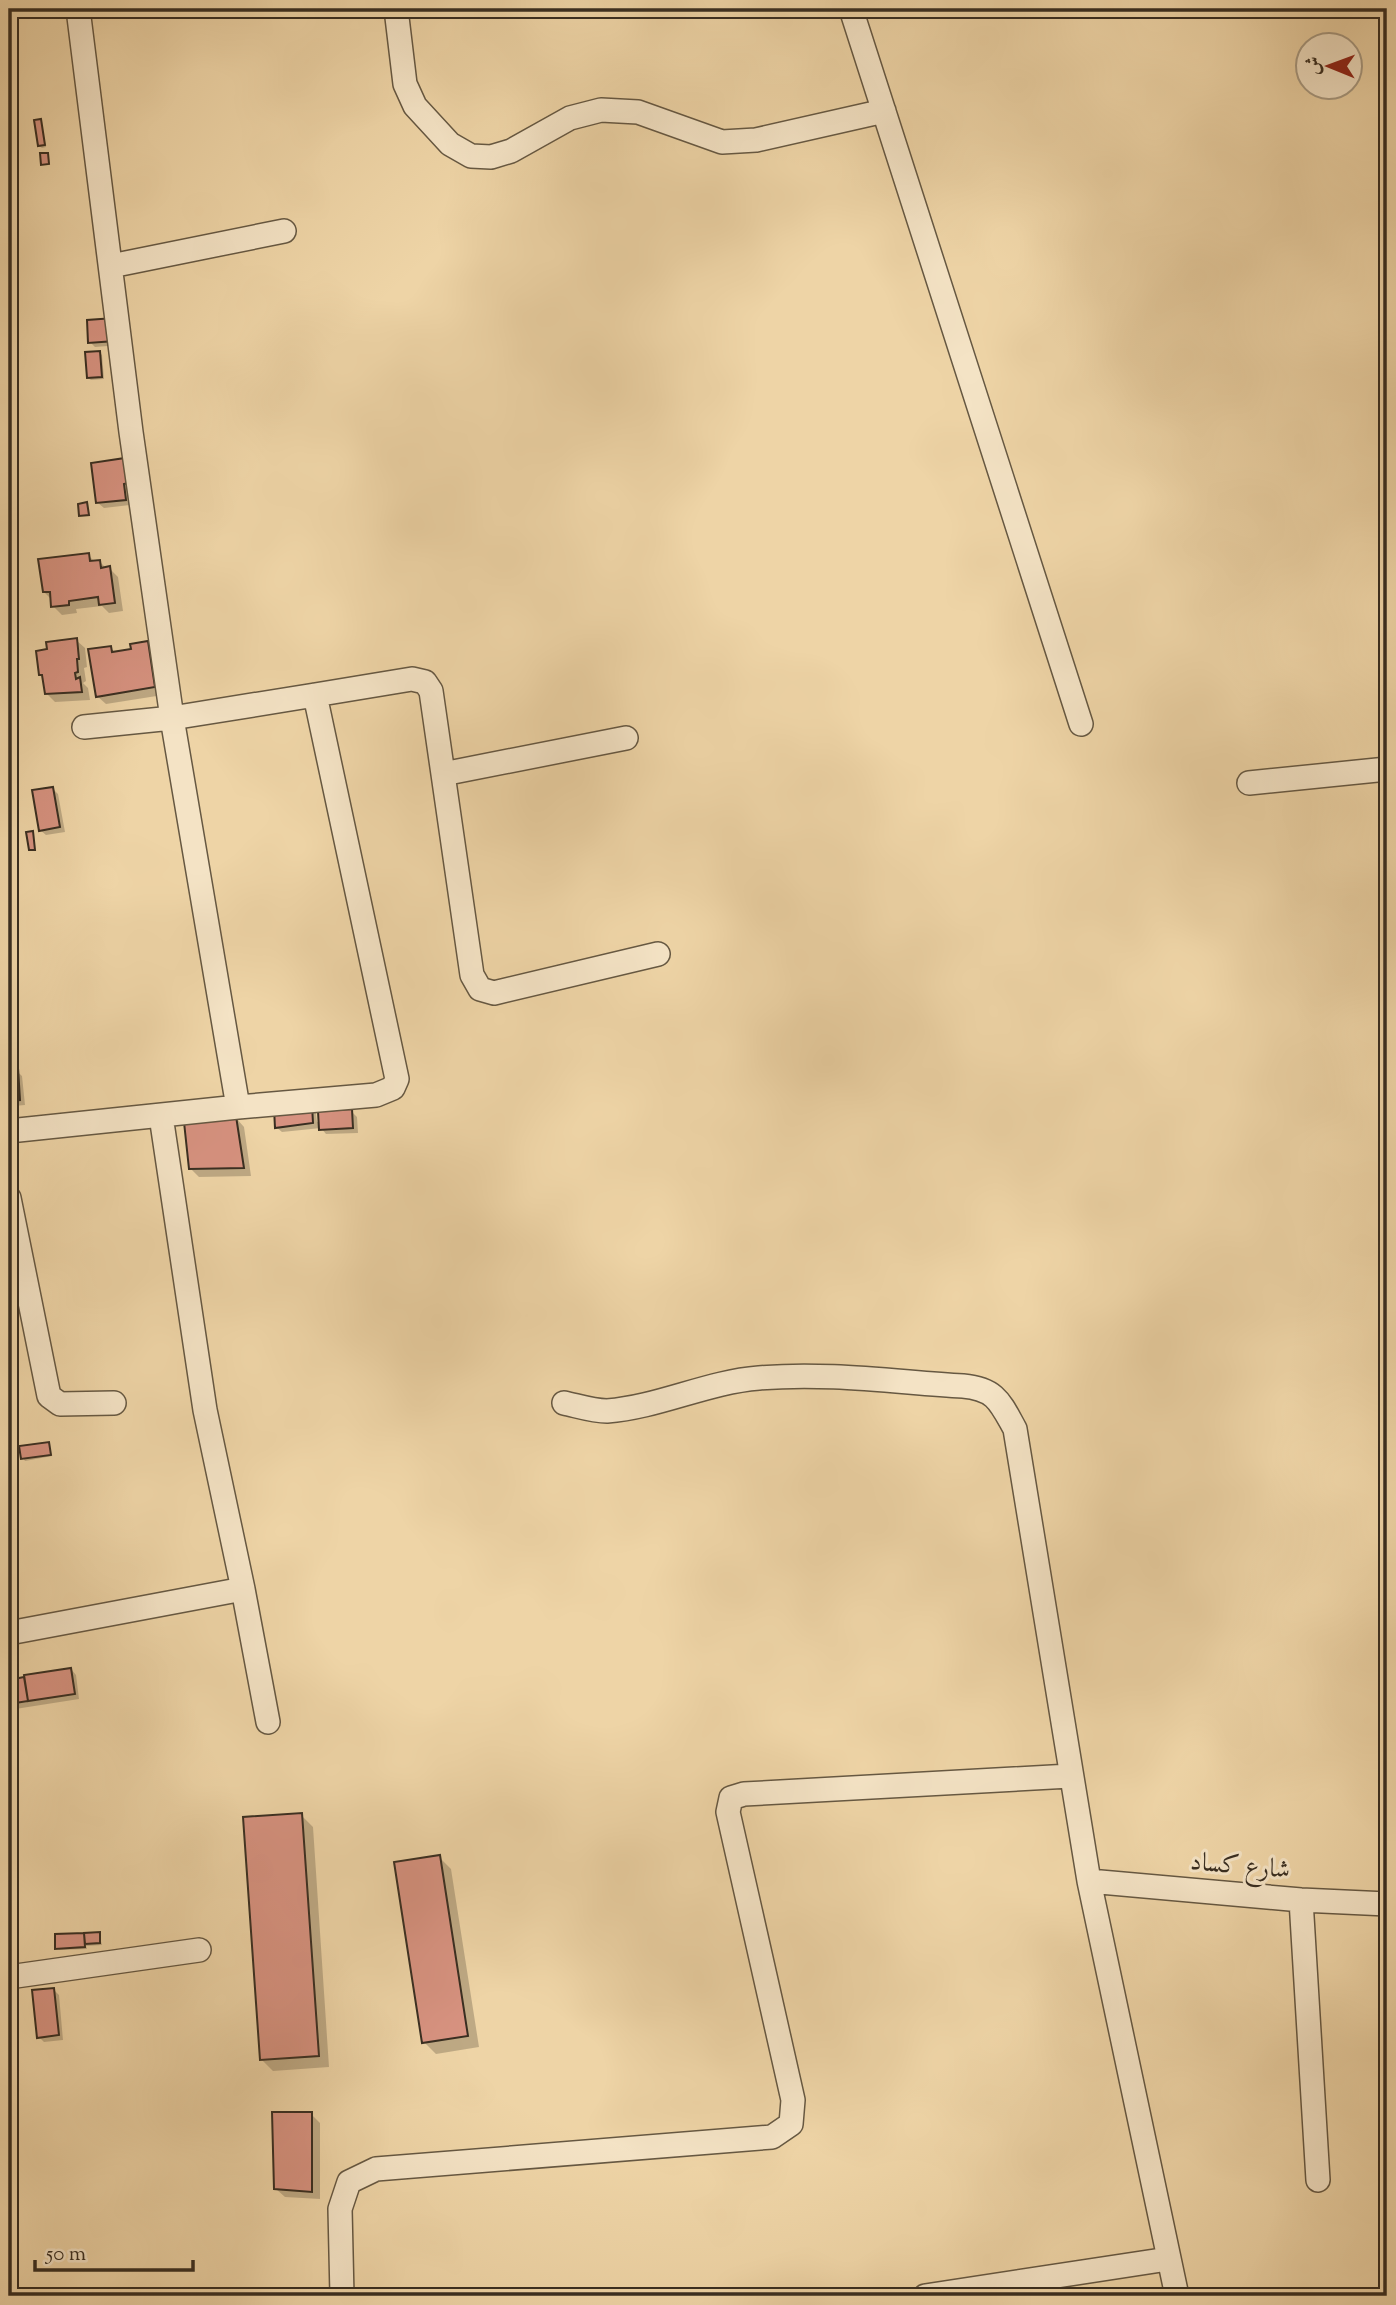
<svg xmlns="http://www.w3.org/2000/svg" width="1396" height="2305" font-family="'Sorts Mill Goudy',Amiri,serif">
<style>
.shadow{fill:#0003}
.building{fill:#d79280;stroke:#392e21;stroke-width:2}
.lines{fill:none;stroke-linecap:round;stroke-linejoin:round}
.street-casing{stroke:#665842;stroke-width:26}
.street{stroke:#f4e3c5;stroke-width:23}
.labels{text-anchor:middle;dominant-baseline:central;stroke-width:6;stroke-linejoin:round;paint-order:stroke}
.street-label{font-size:26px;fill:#392e21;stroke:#f4e3c5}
</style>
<rect width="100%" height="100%" fill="#eed4a6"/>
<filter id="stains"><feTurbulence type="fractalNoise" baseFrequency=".00286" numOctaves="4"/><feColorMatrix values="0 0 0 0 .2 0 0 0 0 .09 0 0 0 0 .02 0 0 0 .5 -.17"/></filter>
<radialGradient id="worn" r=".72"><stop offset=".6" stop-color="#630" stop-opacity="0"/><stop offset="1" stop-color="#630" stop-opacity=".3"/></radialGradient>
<path class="shadow" d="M41,121L46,147L42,148L39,146Z
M89,322L120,345L95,347L90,342Z
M100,353L102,355L104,379L91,380L88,378Z
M124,460L130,505L104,508L98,503Z
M88,555L95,562L99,561L107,569L109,568L118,577L123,611L109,613L102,606L76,609L77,613L62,615L53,606L52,600L44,592Z
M76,640L85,648L87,667L84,668L86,681L83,683L88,688L90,700L55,702L47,694L45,679L41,675Z
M147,643L156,651L163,695L106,704L97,696L110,648L116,653L133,650Z
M53,789L58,794L65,832L46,835L40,830Z
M9,1064L22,1076L25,1105L14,1106L15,1110L9,1111Z
M311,1107L316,1113L317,1122L351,1111L357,1117L358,1133L326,1134L321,1128L282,1132L276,1127Z
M236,1118L244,1127L251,1176L199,1177L190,1168Z
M48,1444L52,1456L25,1461L23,1458Z
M71,1669L76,1675L79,1699L9,1710V1681Z
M301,1815L313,1827L329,2067L273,2071L261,2059Z
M439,1857L451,1869L479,2047L436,2054L424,2042Z
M99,1934L102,1945L86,1946L87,1949L59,1950L57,1948V1936Z
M53,1989L59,1995L63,2040L44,2042L39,2037Z
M311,2114L320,2123V2199L285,2197L276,2189Z"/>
<path class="building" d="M41,119L45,145L38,146L34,120Z
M40,153H48L49,164L41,165Z
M114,318L115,341L88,343L87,320Z
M100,351L102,377L87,378L85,352Z
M125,458L128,483L124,484L126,500L96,503L91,463Z
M87,502L89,515L79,516L78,504Z
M89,553L90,561L100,560L101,568L110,566L115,603L99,605L98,597L69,601V605L51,607L50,592H43L38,559Z
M77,638L79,659H77L78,672L75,673L76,679L80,677L82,692L45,694L42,675H39L36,651L47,649L46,642Z
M148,641L155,687L96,697L88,649L111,646L112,652L131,649L130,644Z
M53,787L60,827L39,831L32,790Z
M33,831L35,850H29L26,832Z
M12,1062L13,1069L18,1068L20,1100L10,1101L9,1106V1063Z
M312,1105L313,1123L275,1128L274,1108Z
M352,1109L353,1128L319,1130L318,1111Z
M236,1116L244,1168L189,1169L184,1122Z
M49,1442L51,1455L21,1459L19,1446Z
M71,1668L75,1694L28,1701L24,1675Z
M24,1677L28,1701L9,1704V1680Z
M302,1813L319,2056L260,2060L243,1817Z
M440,1855L468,2036L422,2043L394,1862Z
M100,1932V1943L85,1944L84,1933Z
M84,1933L85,1947L55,1949V1934Z
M54,1988L59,2035L37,2038L32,1990Z
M272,2112H312V2192L274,2189Z"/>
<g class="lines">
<defs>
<path id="street" d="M78,9L131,432L172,718L84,727
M396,9L405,84L415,106L450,144L471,156L491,157L511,151L570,118L601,110L638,112L722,142L756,140L884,111
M851,9L1081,724
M111,266L284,231
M443,774L626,738
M1249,783L1387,769
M238,1107L172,718L315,695
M161,1116L205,1410L243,1589L268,1722
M9,1131L238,1107L376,1095L393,1088L397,1079L315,695L412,679L425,682L431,691L472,975L480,989L494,993L658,954
M9,1198L49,1396L60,1404L114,1403
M564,1403C578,1406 593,1411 607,1411C659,1407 707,1382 759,1378C826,1372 896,1382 963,1386C996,1389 1000,1402 1015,1429L1089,1881L1177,2296
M9,1633L243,1589
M1089,1881L1301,1900L1387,1904
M1301,1900L1318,2180
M9,1977L199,1950
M342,2296L340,2209L349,2182L376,2169L772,2137L791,2124L793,2100L728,1812L731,1798L744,1794L1070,1776
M925,2296L1168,2259"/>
</defs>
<use href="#street" class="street-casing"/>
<use href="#street" class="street"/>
</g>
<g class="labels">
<g class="street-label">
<text transform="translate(1240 1867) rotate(5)">شارع كساد</text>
</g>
</g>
<rect width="1396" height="2305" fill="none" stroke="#eed4a6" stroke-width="35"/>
<rect x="10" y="10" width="1375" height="2284" fill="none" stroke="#392e21" stroke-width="3.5"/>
<rect x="18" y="18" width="1361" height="2270" fill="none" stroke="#392e21" stroke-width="2"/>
<g transform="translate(1329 66) rotate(271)"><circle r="33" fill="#f4e3c5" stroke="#a99b83" stroke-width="2"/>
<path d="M0-5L12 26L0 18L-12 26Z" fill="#8f2418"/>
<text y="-10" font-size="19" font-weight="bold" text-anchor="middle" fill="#392e21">ش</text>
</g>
<path d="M35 2260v10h158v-10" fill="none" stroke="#392e21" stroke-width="3.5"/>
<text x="46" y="2260" font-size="21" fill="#392e21" stroke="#f4e3c5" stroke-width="5" paint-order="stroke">50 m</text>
<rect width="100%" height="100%" filter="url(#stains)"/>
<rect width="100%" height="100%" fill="url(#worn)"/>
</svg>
